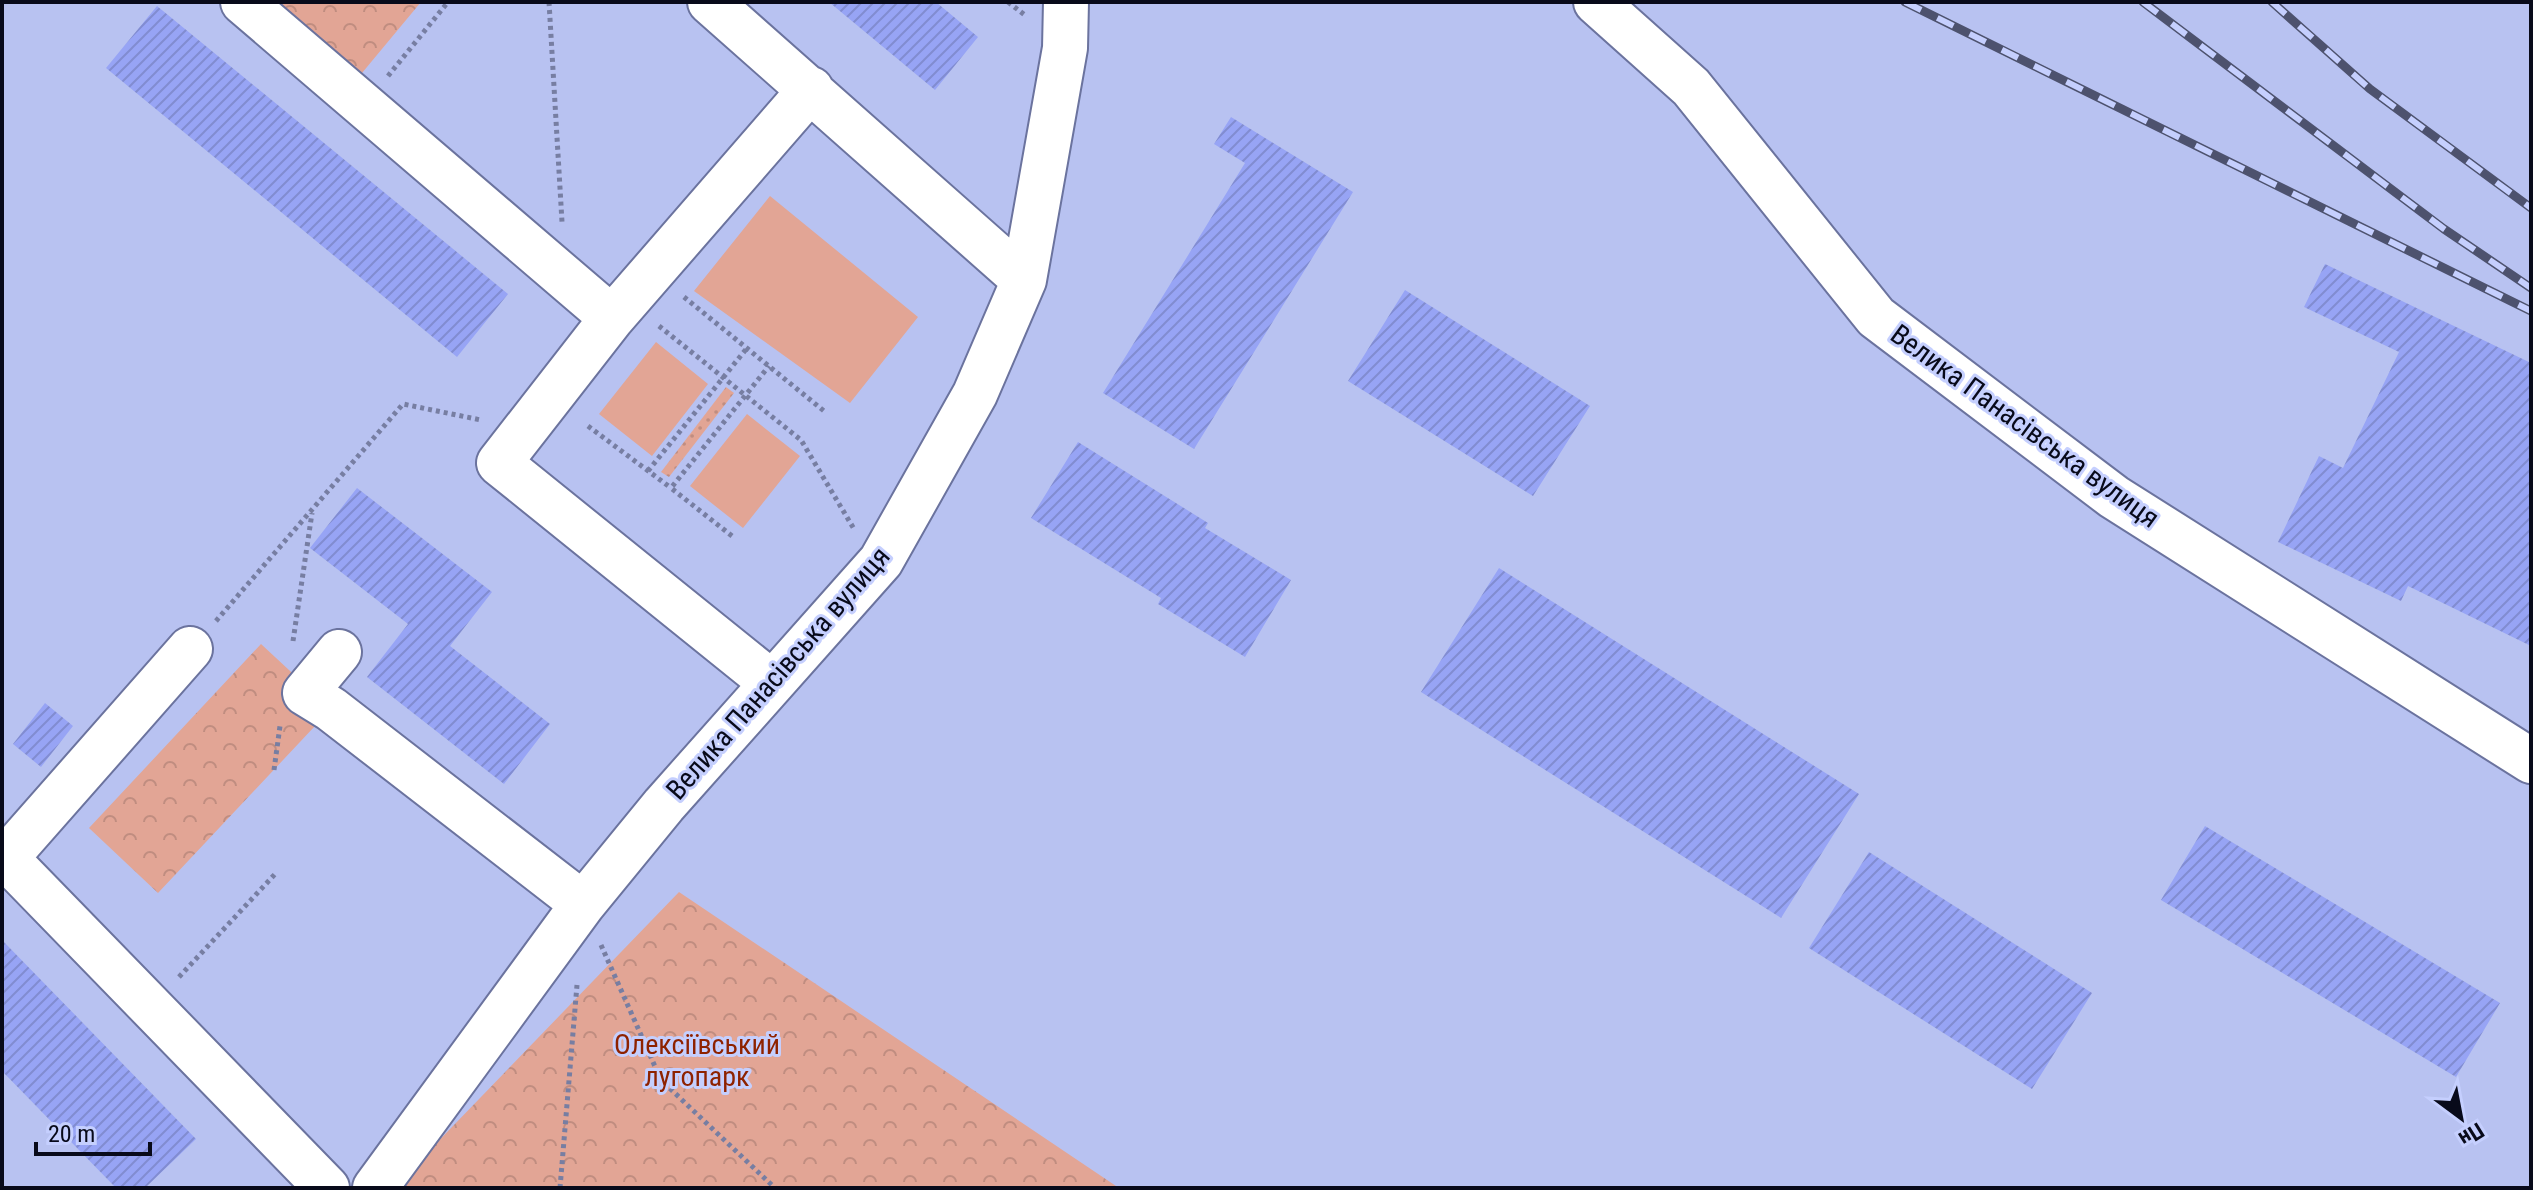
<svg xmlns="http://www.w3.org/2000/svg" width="2533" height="1190" font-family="'Roboto Condensed',sans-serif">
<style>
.grass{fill:url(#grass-dots)}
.park{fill:url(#park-crowns)}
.pitch{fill:#e2a595}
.building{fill:url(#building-hatch)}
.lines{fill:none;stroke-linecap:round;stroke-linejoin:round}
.minor-casing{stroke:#6b739e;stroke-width:48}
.path{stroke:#777ea2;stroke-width:5;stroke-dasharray:4 4;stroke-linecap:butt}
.minor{stroke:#fff;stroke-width:44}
.rail-casing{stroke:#4d526e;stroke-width:9}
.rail{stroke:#c5cffe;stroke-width:6;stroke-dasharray:18;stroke-linecap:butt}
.labels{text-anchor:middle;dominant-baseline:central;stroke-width:6;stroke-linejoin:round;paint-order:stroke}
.street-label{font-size:28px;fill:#080a1a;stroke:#c5cffe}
.park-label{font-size:28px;fill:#8e2200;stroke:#c5cffe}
</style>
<defs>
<pattern id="grass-dots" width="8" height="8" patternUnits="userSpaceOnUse" patternTransform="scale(2)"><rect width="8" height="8" fill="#e2a595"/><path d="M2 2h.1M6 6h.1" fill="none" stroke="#c08d80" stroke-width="1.8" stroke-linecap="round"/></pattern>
<pattern id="park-crowns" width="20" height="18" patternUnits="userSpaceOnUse" patternTransform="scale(2)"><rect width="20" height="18" fill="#e2a595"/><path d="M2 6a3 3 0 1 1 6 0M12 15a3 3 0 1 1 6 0" fill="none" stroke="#c08d80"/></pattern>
<pattern id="building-hatch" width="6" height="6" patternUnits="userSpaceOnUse" patternTransform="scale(2)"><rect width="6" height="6" fill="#97a4f5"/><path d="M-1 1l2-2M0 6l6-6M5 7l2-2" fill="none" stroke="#818cd1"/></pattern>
</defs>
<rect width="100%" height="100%" fill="#b8c2f1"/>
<path class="grass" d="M726,387L734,393L669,477L661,472Z"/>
<path class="park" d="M278,2H421L362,73Z
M261,644L331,709L158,893L89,828Z
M679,892L1119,1188H393Z"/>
<path class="pitch" d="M770,196L918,317L850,403L694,291Z
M656,342L708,384L652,456L599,414Z
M747,414L800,456L743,528L690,486Z"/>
<path class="building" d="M829,2H936L978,37L935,90Z
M157,6L508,294L457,357L106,68Z
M1231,117L1353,192L1194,449L1103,393L1245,163L1214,144Z
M2325,264L2531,363V646L2408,586L2401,601L2278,542L2319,456L2343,468L2399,352L2304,307Z
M1405,290L1590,406L1533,496L1348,381Z
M1078,442L1208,523L1205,528L1291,580L1245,657L1158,604L1161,598L1031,518Z
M357,488L492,592L450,646L550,724L504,784L367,677L408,624L310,548Z
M1499,568L1859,794L1781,918L1421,692Z
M45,703L73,726L41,767L13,744Z
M2205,826L2500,1003L2456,1077L2161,900Z
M1869,852L2092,993L2032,1089L1809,948Z
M2,940L196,1139L145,1188H116L2,1071Z"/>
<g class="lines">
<defs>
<path id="minor" d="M243,2L612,318
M710,2L1024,280
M1596,2L1691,87L1876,317L2114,497L2531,761
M339,652L305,693L331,709L583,904
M772,683L499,463L612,318L811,89
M2,854L327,1188
M6,858L190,649
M375,1188L583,904L664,805L881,561L975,394L1024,280L1065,48L1066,2"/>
</defs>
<use href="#minor" class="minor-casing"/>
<path class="path" d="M549,2L562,222
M1008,2L1026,16
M388,76L448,2
M684,297L824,411
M659,326L801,440L854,529
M588,426L671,488
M648,471L747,348
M732,536L671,488L769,366
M216,621L403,404L481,420
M293,641L312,513
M274,770L280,726
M601,945L661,1080L775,1188
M179,977L277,872
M560,1188L577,985"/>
<use href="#minor" class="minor"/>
<defs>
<path id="rail" d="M1905,2L2531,311
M2143,2L2444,229L2531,288
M2272,2L2370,89L2531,208"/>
</defs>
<use href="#rail" class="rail-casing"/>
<use href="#rail" class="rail"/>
</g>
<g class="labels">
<g class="street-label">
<text transform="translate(2025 426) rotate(36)">Велика Панасівська вулиця</text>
<text transform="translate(778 673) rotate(-49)">Велика Панасівська вулиця</text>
</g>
<g class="park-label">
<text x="697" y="1044">Олексіївський<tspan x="697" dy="32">лугопарк</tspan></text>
</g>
</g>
<rect width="2533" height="1190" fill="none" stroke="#080a1a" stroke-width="8"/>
<g transform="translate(2461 1118) rotate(148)" stroke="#c5cffe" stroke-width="6" paint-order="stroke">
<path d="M0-6L14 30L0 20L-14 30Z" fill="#080a1a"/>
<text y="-12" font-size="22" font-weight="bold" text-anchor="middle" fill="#080a1a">Пн</text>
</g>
<path d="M36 1142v12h114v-12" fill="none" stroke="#080a1a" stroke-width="4"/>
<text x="48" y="1142" font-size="24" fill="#080a1a" stroke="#c5cffe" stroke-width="6" paint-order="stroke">20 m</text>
</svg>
